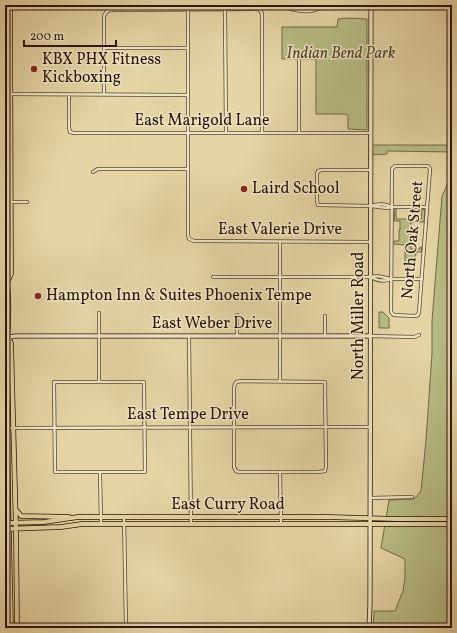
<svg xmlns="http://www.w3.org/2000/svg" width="457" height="633" font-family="Vollkorn,serif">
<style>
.green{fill:#b8bc84;stroke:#716844}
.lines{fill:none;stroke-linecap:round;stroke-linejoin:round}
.street-casing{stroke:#59442d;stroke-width:4}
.secondary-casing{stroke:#2a1305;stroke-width:5}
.primary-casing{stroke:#2a1305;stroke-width:5.5}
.street{stroke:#eee4c4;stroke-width:2.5}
.secondary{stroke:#eee4c4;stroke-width:3.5}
.primary{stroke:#e5d5a4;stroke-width:4}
.poi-dot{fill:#8f2418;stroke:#eee4c4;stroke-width:1.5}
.labels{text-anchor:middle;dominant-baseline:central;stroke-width:3;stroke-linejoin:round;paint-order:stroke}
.park-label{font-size:16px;font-style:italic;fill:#55462b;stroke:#eee4c4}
.poi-label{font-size:16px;fill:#2a1305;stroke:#eee4c4;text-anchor:start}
.street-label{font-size:16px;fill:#2a1305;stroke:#eee4c4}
</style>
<rect width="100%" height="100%" fill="#e5d5a4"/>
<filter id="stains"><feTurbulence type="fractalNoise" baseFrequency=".005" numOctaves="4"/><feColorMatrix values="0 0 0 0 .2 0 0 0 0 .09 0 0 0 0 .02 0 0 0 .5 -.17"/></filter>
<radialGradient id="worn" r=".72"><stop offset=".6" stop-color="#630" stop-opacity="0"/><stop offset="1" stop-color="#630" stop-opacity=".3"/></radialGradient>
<path class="green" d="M349,18L367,19V130L348,129V116L346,114H316V59H282V27H337L338,19Z
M370,145H452V152L387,151V154L371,155Z
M452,174V628H373L374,611H395L403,591L405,577V559L381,548L389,500L413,499L416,497L421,491L426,440L432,353V321L442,196Z
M395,209H396V219H421L422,209L425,210L424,222H411V249H420V247H422L421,252H416L415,265H405V245L394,244V241H399V230H400V221H394Z
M379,312H383L389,318V328H379Z"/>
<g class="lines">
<defs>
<path id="street" d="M188,5V235L189,239L194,241L370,242
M284,5C289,11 311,13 317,9C319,9 321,6 322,5
M225,10L226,133
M104,48H188
M5,94L188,95
M104,94V16L107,11L111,10L257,9L261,11L262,15V133
M69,95V128L70,132L74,133H370
M299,133V58
M395,166H428L430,169L419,312L418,315L415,316L394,315L391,312L392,169Z
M370,170H322L318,171L317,174V201L318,205L371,206C377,204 385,203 391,207
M93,172L98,169H188
M5,202H27
M371,206L387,208L391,207H427
M280,242V381
M213,277H371L377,276L391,279
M371,277C378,281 384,282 391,279H422
M99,313V382
M237,335V315
M325,335V316
M189,336L191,524
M370,336L414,337L419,335
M241,381L325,382L326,467L325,471L319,472H239L236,471L234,467V387L236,382Z
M54,382H144L145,472H55Z
M7,428L370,427
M100,472L101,524
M280,472L281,523
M370,498L412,497
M124,517L126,628"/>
<path id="secondary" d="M6,338L15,336H370
M369,628L370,605L371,5"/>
<path id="primary" d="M5,276C10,288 9,333 5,346
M7,282L11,274L10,5
M8,338L11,343L16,529L17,628
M5,357L11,628
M17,511L21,516L69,517
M5,523L44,522L78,517H328L396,519H452
M5,529L61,527L82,524H452"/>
</defs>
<use href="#street" class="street-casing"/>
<use href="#secondary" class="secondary-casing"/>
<use href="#primary" class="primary-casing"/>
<use href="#street" class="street"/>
<use href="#secondary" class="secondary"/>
<use href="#primary" class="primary"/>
</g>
<g class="poi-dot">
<circle cx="34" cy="69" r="4"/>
<circle cx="244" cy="189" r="4"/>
<circle cx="38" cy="296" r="4"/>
</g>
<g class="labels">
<g class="park-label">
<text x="341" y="54">Indian Bend Park</text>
</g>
<g class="poi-label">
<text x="42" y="60">KBX PHX Fitness<tspan x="42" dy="18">Kickboxing</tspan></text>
<text x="252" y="189">Laird School</text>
<text x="46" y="296">Hampton Inn &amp; Suites Phoenix Tempe</text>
</g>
<g class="street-label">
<text x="202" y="121">East Marigold Lane</text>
<text x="280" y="230">East Valerie Drive</text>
<text transform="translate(413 240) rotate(-85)">North Oak Street</text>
<text transform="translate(359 316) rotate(-90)">North Miller Road</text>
<text x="212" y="324">East Weber Drive</text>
<text x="188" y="415">East Tempe Drive</text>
<text x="228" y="505">East Curry Road</text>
</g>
</g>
<rect width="457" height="633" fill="none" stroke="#e5d5a4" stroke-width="20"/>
<rect x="6" y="6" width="445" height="621" fill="none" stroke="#2a1305" stroke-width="2"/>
<rect x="10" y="10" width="437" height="613" fill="none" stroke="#2a1305"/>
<path d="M24 40v6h92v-6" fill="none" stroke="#2a1305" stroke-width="2"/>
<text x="30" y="40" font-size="12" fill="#2a1305" stroke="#eee4c4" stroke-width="3" paint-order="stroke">200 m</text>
<rect width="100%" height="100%" filter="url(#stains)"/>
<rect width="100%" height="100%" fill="url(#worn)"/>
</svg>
